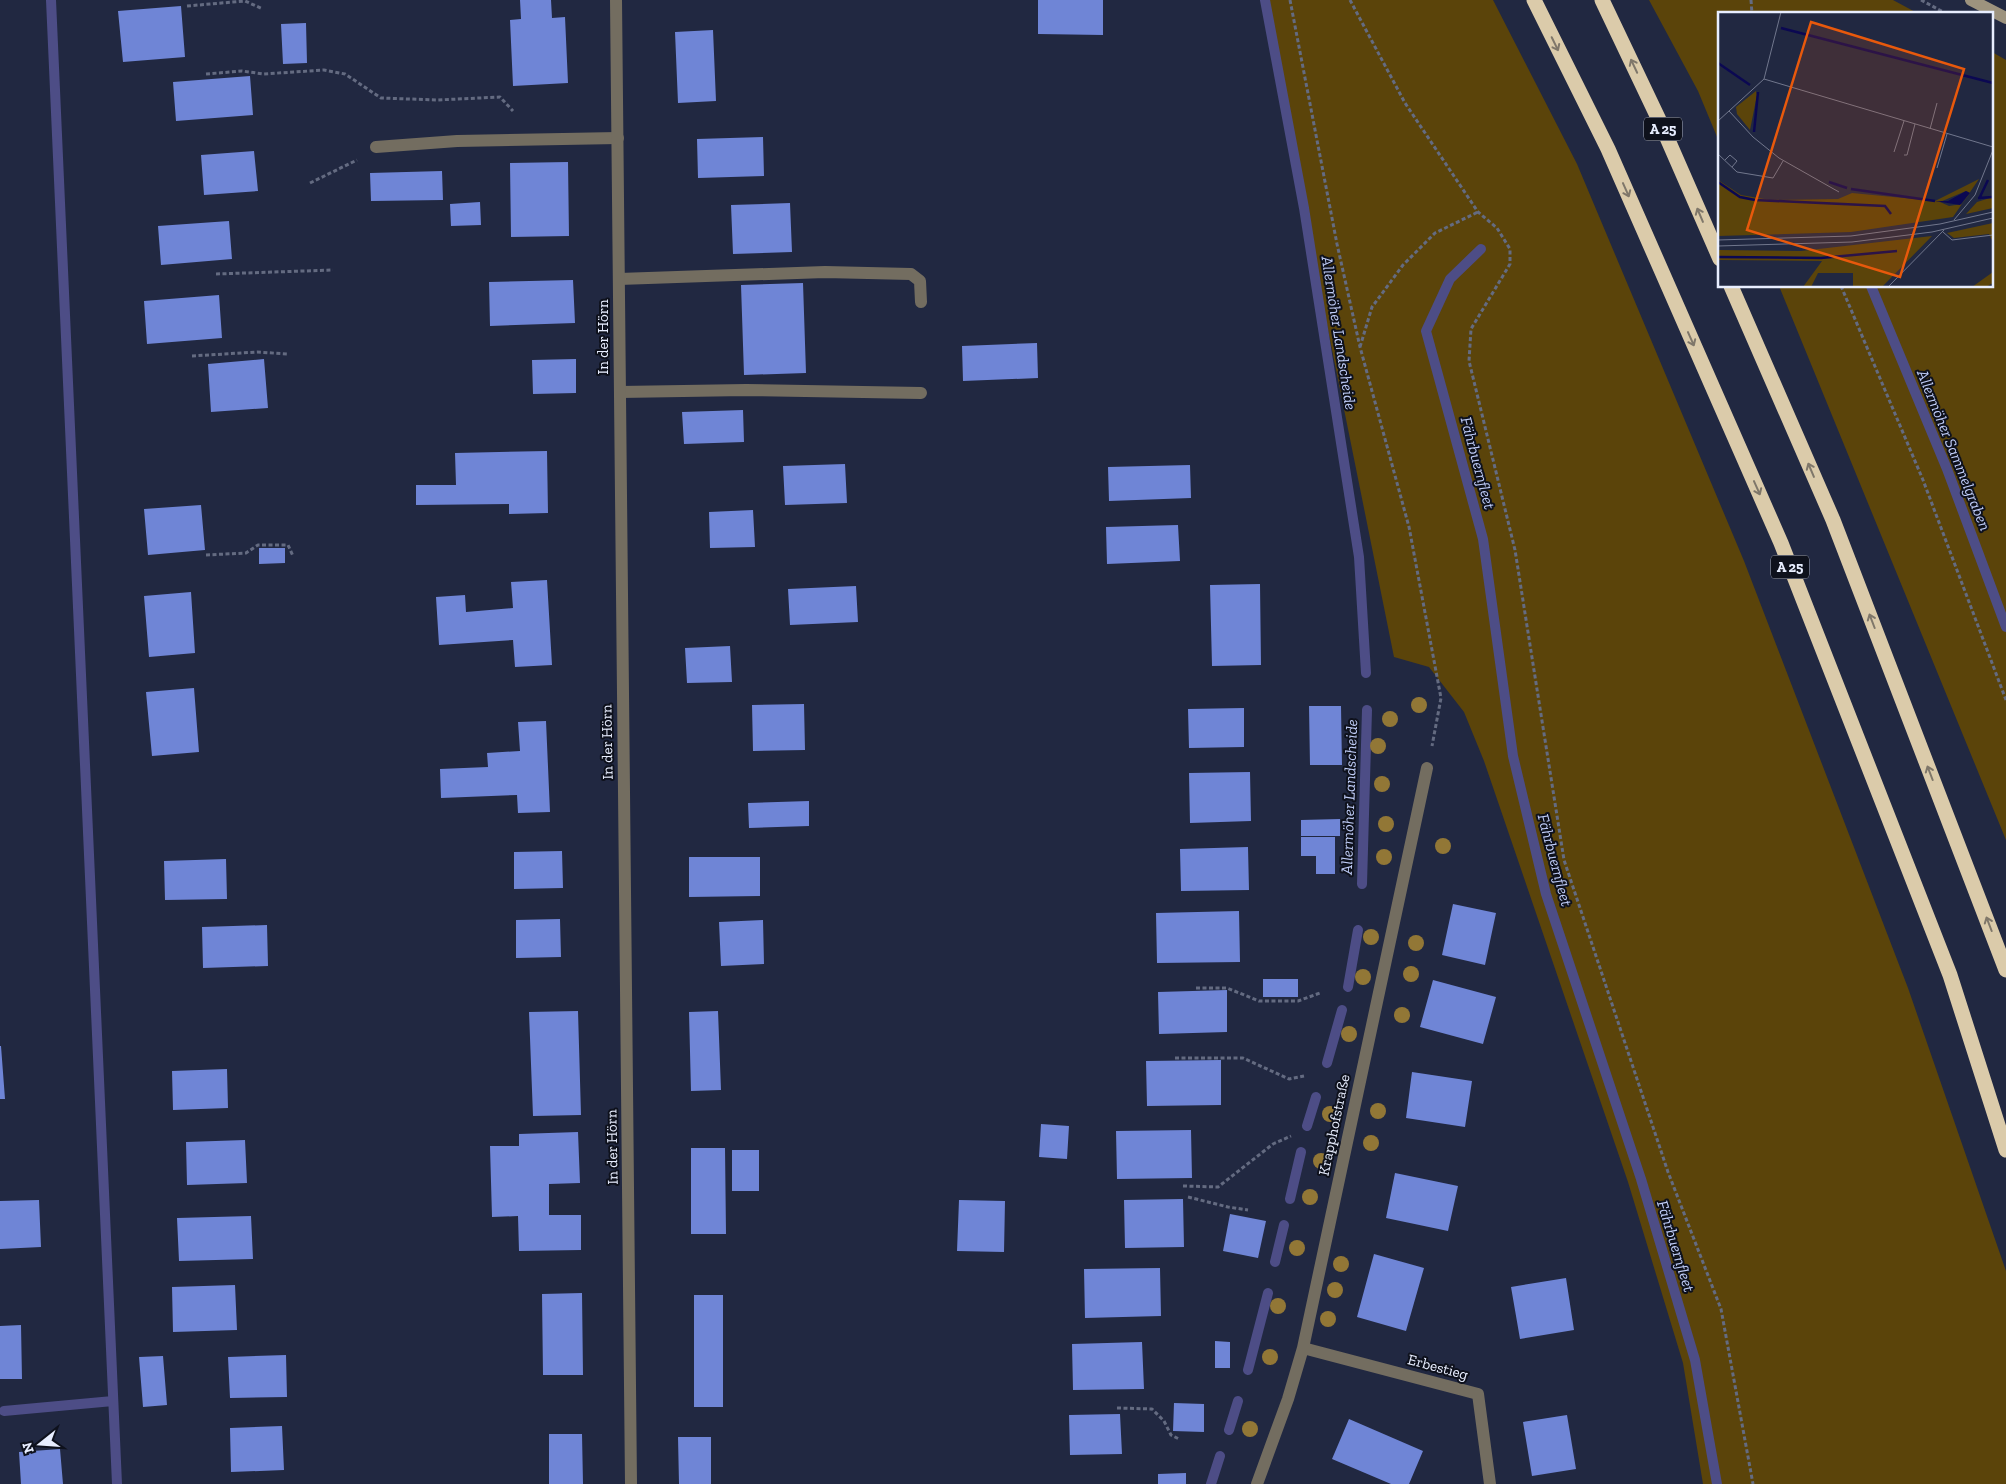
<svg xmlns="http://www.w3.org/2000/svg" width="2006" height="1484" font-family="'Zilla Slab',serif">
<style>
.green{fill:#5b440a}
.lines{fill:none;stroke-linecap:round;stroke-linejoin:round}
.stream{stroke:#4d4d86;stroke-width:10}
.building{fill:#6f85d6}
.path{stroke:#646b81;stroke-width:3;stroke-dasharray:4 2.5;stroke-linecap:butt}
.lane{stroke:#736d60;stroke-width:12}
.street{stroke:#736d60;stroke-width:12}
.secondary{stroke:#9d937e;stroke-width:12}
.highway{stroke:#dbcbaa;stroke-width:15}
.tree{fill:#927736}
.oneway{stroke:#7f776a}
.labels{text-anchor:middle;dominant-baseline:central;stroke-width:4;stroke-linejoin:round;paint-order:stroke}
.shield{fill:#0e111c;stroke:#a7acbb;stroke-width:1}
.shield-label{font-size:14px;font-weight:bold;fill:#e8eeff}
.street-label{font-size:15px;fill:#e8eeff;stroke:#0e111c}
.water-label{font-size:16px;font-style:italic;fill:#bfccf7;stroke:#0e111c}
.inset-river{fill:none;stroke:#0b0852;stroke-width:2.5}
.inset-road{fill:none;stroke:#71778d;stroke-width:1}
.view{fill:#e8590c;fill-opacity:0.15;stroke:#e8590c;stroke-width:2.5}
.inset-edge{fill:none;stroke:#e8eeff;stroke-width:2.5}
</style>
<rect width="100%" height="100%" fill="#212841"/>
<path class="green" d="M1265,0H1493L1577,164L1744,561L1908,988L2006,1271V1484H1703L1683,1363L1628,1182L1484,761L1464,712L1429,667L1394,657L1323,305Z
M1649,0H1893L1919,14H1720V144L1698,91Z
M1992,52L2006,60V840L1779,286H1992Z"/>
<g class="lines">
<path class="stream" d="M51,0L117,1484
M1265,0L1304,208L1359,557L1366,673
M1481,249L1450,279L1426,331L1483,539L1513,756L1546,894L1641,1179L1695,1360L1717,1484
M1871,286L1947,469L2006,627
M1362,884L1367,710
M1348,987L1358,930
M1327,1063L1342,1010
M1307,1126L1316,1097
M1290,1199L1301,1152
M1275,1262L1284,1225
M1248,1370L1268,1293
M4,1411L113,1401
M1229,1430L1238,1401
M1211,1484L1220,1456"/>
</g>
<path class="building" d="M520,0H551L552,18L565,17L568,83L513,86L510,20L521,19Z
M1038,0H1103V35L1038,34Z
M181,6L185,57L123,62L118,11Z
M306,23L307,63L283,64L281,24Z
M713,30L716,101L678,103L675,32Z
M250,76L253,115L176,121L173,82Z
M763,137L764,176L698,178L697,139Z
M254,151L258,191L204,195L201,155Z
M568,162L569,236L511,237L510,163Z
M442,171L443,200L371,201L370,173Z
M480,202L481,225L451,226L450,204Z
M790,203L792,252L733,254L731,205Z
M229,221L232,259L161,265L158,226Z
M573,280L575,323L490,326L489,282Z
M803,283L806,373L744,375L741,285Z
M219,295L222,338L147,344L144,301Z
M1037,343L1038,378L963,381L962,346Z
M264,359L268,408L211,412L208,364Z
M576,359V393L533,394L532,360Z
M743,410L744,442L684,444L682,412Z
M547,451L548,513L509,514V504L416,505V485H456L455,453Z
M845,464L847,503L785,505L783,466Z
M1190,465L1191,498L1109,501L1108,467Z
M201,505L205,550L148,555L144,509Z
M753,510L755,547L710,548L709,512Z
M1178,525L1180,561L1107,564L1106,527Z
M259,548H285V563L259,564Z
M547,580L552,665L515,667L513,640L439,645L436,597L465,595L466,612L513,608L511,582Z
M1260,584L1261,665L1212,666L1210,585Z
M856,586L858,622L790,625L788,589Z
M191,592L195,653L149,657L144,596Z
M730,646L732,682L687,683L685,648Z
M194,688L199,752L152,756L146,692Z
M804,704L805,750L753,751L752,705Z
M1309,706H1341L1342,765H1310Z
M1244,708V747L1189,748L1188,709Z
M546,721L550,812L518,813L517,795L441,798L440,769L488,767L487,753L520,751L518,722Z
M1250,772L1251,821L1190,823L1189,773Z
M809,801V826L749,828L748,803Z
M1340,819V836H1301V820Z
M1301,837H1335V874H1316V856H1301Z
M1248,847L1249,890L1181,891L1180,849Z
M562,851L563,888L514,889V852Z
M689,857H760V896L689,897Z
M226,859L227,899L165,900L164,861Z
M1453,904L1496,913L1485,965L1442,955Z
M1239,911L1240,962L1157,963L1156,913Z
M560,919L561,957L516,958V920Z
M763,920L764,964L721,966L719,922Z
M267,925L268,966L203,968L202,927Z
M1263,979H1298V997H1263Z
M1433,980L1496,997L1483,1044L1420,1027Z
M1227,990V1032L1159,1034L1158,992Z
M578,1011L581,1115L533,1116L529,1012Z
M718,1011L721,1090L691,1091L689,1012Z
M0,1046H1L5,1099H0Z
M1221,1060V1105L1147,1106L1146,1061Z
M227,1069L228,1108L173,1110L172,1071Z
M1412,1072L1472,1081L1465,1127L1406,1118Z
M1041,1124L1069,1126L1067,1159L1039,1157Z
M1191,1130L1192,1178L1117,1179L1116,1131Z
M578,1132L580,1183L549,1184V1215H581V1250L519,1251L518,1216L492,1217L490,1146H519V1134Z
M245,1140L247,1183L187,1185L186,1142Z
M691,1148H725L726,1234H691Z
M732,1150H759V1191H732Z
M1395,1173L1458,1186L1448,1231L1386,1218Z
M1183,1199L1184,1247L1125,1248L1124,1200Z
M39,1200L41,1247L0,1249V1201Z
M959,1200L1005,1201L1004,1252L957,1251Z
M1230,1214L1266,1221L1258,1258L1223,1251Z
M251,1216L253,1259L179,1261L177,1218Z
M1374,1254L1424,1268L1406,1331L1357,1317Z
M1160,1268L1161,1316L1085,1318L1084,1269Z
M1566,1278L1574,1330L1520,1339L1511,1287Z
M235,1285L237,1330L173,1332L172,1287Z
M582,1293L583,1375H543L542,1294Z
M694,1295H723V1407H694Z
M21,1325L22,1379H0V1326Z
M1215,1341L1230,1342V1368H1215Z
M1142,1342L1144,1389L1073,1390L1072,1344Z
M286,1355L287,1397L230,1398L228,1357Z
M163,1356L167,1405L143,1407L139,1357Z
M1174,1403L1204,1404V1432L1173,1431Z
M1120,1414L1122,1454L1070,1455L1069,1415Z
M1567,1415L1576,1469L1532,1476L1523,1422Z
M1349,1419L1423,1451L1409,1484H1391L1332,1459Z
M282,1426L284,1470L231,1472L230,1428Z
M549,1434H582L583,1484H549Z
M678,1437H711V1484H679Z
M60,1449L63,1484H21L19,1452Z
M1186,1473V1484H1158V1474Z"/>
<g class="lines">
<path class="path" d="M1290,0L1337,244L1360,347L1409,527L1441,698L1432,746
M1350,0L1405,103L1478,212L1497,228L1510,249V264L1471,329L1469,361L1515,550L1564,860L1668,1172L1721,1309L1753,1484
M1751,0L1752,14
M1921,0L1947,14
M187,6L245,1L263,9
M206,74L242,71L264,74L324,70L345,74L381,98L437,100L500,97L513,111
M310,183L357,160
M216,274L333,270
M1841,286L1923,480L2006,700
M1360,347L1372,307L1403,265L1435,233L1478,212
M192,356L257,352L287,354
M206,555L246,553L258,545H288L293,556
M1196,988H1227L1259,1001H1298L1320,993
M1175,1058H1243L1289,1079L1304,1076
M1183,1186L1218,1187L1273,1144L1291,1136
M1188,1197L1228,1207L1248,1210
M1117,1408L1152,1409L1164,1421L1171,1435L1179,1439"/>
<path class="lane" d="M376,147L457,141L618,138
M619,279L825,272L911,274L920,281L921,302
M620,392L746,390L921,393"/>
<path class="street" d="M616,0L631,1484
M1303,1348L1478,1394L1490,1484
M1257,1484L1288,1399L1303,1348L1427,768"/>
<path class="secondary" d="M1971,0L2006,18"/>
<path class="highway" d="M1534,0L1608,149L1781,543L1950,975L2006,1150
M1602,0L1661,124L1720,259
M1731,286L1833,520L2006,970"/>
</g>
<g class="tree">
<circle cx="1419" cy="705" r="8"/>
<circle cx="1390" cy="719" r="8"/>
<circle cx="1378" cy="746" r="8"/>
<circle cx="1382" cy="784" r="8"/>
<circle cx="1386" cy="824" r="8"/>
<circle cx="1443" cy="846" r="8"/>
<circle cx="1384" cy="857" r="8"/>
<circle cx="1371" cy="937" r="8"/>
<circle cx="1416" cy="943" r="8"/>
<circle cx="1411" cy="974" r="8"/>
<circle cx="1363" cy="977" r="8"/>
<circle cx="1402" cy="1015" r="8"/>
<circle cx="1349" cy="1034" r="8"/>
<circle cx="1378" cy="1111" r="8"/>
<circle cx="1330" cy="1114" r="8"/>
<circle cx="1371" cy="1143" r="8"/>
<circle cx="1321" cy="1161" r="8"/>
<circle cx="1310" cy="1197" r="8"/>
<circle cx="1297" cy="1248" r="8"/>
<circle cx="1341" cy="1264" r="8"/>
<circle cx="1335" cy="1290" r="8"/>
<circle cx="1278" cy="1306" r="8"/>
<circle cx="1328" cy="1319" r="8"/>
<circle cx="1270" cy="1357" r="8"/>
<circle cx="1250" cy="1429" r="8"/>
</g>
<defs><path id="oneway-shaft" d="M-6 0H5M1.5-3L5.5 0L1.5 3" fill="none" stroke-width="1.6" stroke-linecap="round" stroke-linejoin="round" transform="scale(1.25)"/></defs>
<g class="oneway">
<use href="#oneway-shaft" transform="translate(1555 44) rotate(64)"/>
<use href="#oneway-shaft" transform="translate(1634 66) rotate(-115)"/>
<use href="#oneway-shaft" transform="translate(1626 190) rotate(66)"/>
<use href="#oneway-shaft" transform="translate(1700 215) rotate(-113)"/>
<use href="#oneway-shaft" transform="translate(1691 339) rotate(66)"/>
<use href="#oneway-shaft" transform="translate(1811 470) rotate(-113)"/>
<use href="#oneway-shaft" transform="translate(1757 488) rotate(66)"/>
<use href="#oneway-shaft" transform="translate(1872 621) rotate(-111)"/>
<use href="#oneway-shaft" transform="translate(1930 773) rotate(-111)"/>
<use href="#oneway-shaft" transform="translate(1989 924) rotate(-111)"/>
</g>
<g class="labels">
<g class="shield">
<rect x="1644" y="117.5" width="38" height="23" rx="4"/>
<rect x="1771" y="555.5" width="38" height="23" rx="4"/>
</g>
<g class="shield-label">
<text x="1663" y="129">A 25</text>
<text x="1790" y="567">A 25</text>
</g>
<g class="street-label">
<text transform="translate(603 337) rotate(-90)">In der Hörn</text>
<text transform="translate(607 742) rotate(-91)">In der Hörn</text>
<text transform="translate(1334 1125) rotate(-78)">Krapphofstraße</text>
<text transform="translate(612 1147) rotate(-91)">In der Hörn</text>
<text transform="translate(1438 1367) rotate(15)">Erbestieg</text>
</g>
<g class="water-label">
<text transform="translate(1339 333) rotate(81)">Allermöher Landscheide</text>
<text transform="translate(1954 450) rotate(68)">Allermöher Sammelgraben</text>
<text transform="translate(1478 463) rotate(75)">Fährbuernfleet</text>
<text transform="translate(1349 797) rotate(-88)">Allermöher Landscheide</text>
<text transform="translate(1555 860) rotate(75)">Fährbuernfleet</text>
<text transform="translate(1676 1246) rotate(73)">Fährbuernfleet</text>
</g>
</g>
<g transform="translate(1718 12)">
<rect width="275" height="275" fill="#212841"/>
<path d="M38,79L39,83L32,118L19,102L18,95ZM261,167L235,205L133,220L0,224V168L23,183L52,188L120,187L134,181L217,189ZM248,179L252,181L244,192L231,194L222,190ZM275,185V196L248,202L259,190ZM275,211V230L271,222L236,226L229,221ZM214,224L164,275H135V261H100L93,275H85L104,249L0,248V238L83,239ZM275,260V271L268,275H254Z" fill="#5b440a" fill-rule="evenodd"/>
<path d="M248,179L252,181L242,193L217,189H230Z" fill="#0b0852"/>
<path class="inset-river" d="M63,16L275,71M0,51L32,73M36,120L40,80M0,170L22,185L37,188L167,194L173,202M111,170L129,176M133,177L217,189M260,186L275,185M261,187L270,168M0,245L103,246L179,239"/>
<path class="inset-road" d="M46,67L275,135M11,99L35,125L61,146L121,180M0,109L46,67L63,0M212,117L219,91M176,140L186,109M0,142L19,160L55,166L65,149M186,143H189L197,112M7,148L12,143L19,149L14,155M219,156L229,122M236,208L257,183L275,138M225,220L234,228L275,223M0,228L133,224L222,212L275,200M0,234L134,230L214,220L275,206M170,275L226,218"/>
<path class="view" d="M93,10L246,57L182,265L29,218Z"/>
<rect width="275" height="275" class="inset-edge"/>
</g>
<g transform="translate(40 1444) rotate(253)" stroke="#0e111c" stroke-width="4" paint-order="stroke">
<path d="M0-4L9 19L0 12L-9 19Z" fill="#e8eeff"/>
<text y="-8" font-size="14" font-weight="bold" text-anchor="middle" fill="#e8eeff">N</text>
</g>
</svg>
